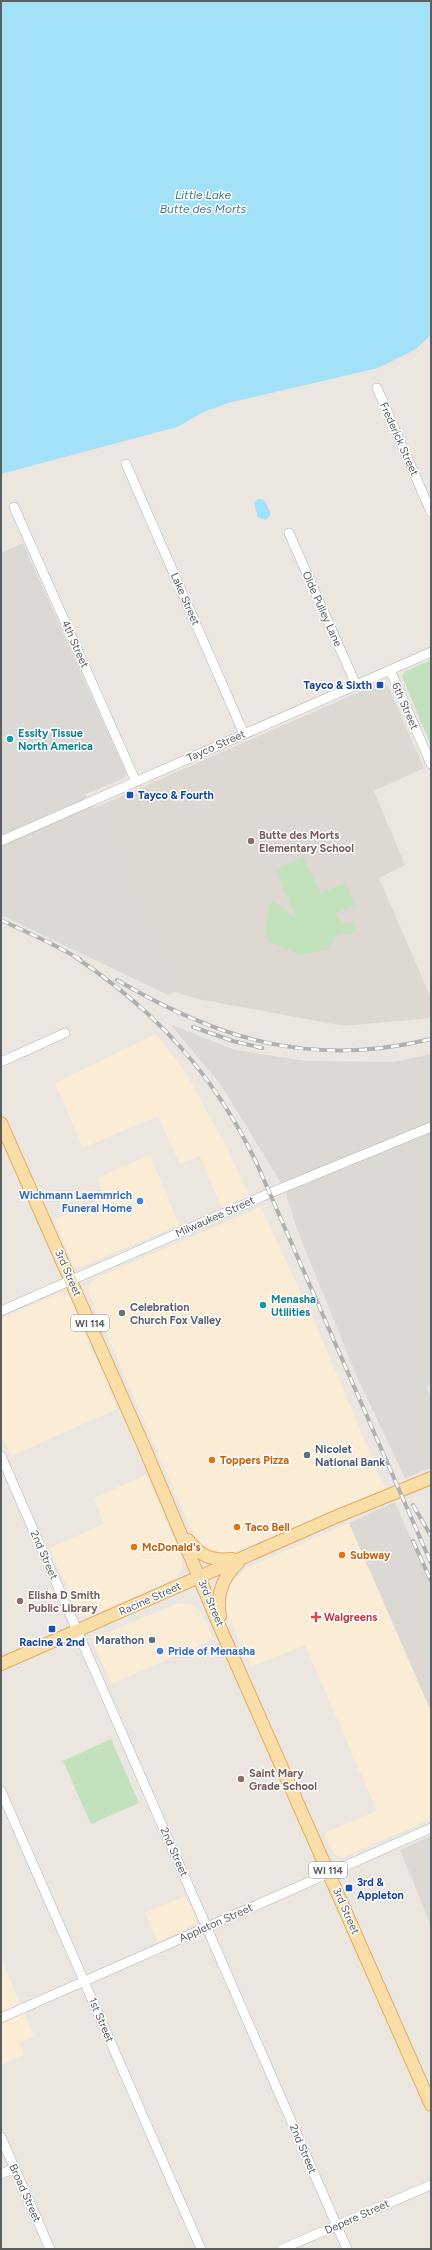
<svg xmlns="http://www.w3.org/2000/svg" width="432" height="2250" font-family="Figtree,sans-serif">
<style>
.commercial{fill:#fbecd6}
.industrial{fill:#dcd9d5}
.education{fill:#ded8d2}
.green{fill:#c4e1be}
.water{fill:#a3e1f8}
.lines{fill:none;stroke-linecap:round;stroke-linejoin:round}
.minor-casing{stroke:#b1b4b7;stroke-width:10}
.major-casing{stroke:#e6aa5e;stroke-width:14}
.minor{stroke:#fff;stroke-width:9}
.major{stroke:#f9dea8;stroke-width:12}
.rail-casing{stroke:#afb0b0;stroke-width:4}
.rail{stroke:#fff;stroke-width:2.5;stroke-dasharray:8;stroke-linecap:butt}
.transit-dot{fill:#1a4fb4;stroke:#fff;stroke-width:1.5}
.culture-dot{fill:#0f9aa8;stroke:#fff;stroke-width:1.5}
.education-dot{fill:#8d6e63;stroke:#fff;stroke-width:1.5}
.shop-dot{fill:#3f7fe0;stroke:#fff;stroke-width:1.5}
.worship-dot{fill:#6b7280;stroke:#fff;stroke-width:1.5}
.service-dot{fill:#5c6f8a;stroke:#fff;stroke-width:1.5}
.food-dot{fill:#e8710a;stroke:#fff;stroke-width:1.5}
.health-dot{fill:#e0444e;stroke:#fff;stroke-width:1.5}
.labels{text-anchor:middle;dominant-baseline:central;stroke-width:3;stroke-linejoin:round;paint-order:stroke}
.shield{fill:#fff;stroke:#8b8e90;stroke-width:1}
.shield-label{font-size:10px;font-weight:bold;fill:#595d60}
.street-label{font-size:11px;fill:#595d60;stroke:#fff}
.transit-label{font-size:11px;font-weight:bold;fill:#164399;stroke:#fff;text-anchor:start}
.culture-label{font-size:11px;font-weight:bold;fill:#0d838f;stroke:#fff;text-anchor:start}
.education-label{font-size:11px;font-weight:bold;fill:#785e54;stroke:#fff;text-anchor:start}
.shop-label{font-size:11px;font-weight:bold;fill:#366cbe;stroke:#fff;text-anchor:end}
.worship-label{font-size:11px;font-weight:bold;fill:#5b616d;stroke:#fff;text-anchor:start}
.service-label{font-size:11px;font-weight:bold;fill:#4e5e75;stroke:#fff;text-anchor:start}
.food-label{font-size:11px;font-weight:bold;fill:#c56008;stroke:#fff;text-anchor:start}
.health-label{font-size:11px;font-weight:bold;fill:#be3a42;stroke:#fff;text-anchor:start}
.water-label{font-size:12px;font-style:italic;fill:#3e7797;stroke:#fff}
</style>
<rect width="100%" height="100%" fill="#ebe7e0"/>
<path class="commercial" d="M156,1034L184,1070L226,1146L252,1201L224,1214L200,1156L180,1164L158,1116L83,1148L55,1083Z
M150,1155L179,1225L81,1267L74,1266L54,1220L104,1197L97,1178Z
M261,1207L321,1337L385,1489L234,1552L215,1554L198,1545L90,1296L88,1287L94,1279Z
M60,1293L70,1297L117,1409L11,1456L1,1434V1319Z
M146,1475L182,1558V1569L177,1576L171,1580L86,1617L82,1616L79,1614L50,1548L104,1524L94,1498Z
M349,1523L431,1711V1819L344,1857L335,1855L324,1833L377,1811L305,1645L251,1667L228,1615L224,1598L228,1585L247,1568Z
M179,1603L193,1605L200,1611L214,1639L111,1684L92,1639Z
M185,1896L196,1919V1923L158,1942L145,1913Z
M1,1958L34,2036L19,2043L24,2055L1,2065Z"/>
<path class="industrial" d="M23,543L126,773V777L122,779L86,794L175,992L168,995L1,915V553Z
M170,1024L235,1050L306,1061L394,1062L431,1054V1385L426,1387L431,1397V1468L405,1478L356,1375L297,1229L284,1188L221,1085Z
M395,1502L431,1585V1711L349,1523Z
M431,1836V1926L400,1850Z"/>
<path class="education" d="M382,682L388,686L424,768L374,791L405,865L379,878L431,998V1018L344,1026L198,999L175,992L92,809Z"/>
<path class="green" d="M431,660V746L402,676L406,671Z
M303,857L321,893L345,883L355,905L335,914L341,919V923L352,922L357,929L351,935L343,933L335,938L327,950L299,955L268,941L265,930L269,904L273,902L277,903L293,917L295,916L277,873L273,870Z
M111,1739L139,1803L91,1824L63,1761Z"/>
<path class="water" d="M1,1H431V335C426,339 421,346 414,350L378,368L228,403L206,411L177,427L1,474Z
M258,499L264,500L270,511V516L265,520L258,517L254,503Z"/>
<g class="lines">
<defs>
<path id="minor" d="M377,388L431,512
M126,464L244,734
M14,507L136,782
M289,533L356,685
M390,670L431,764
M1,841L431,652
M1,1062L65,1033
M1,1311L270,1193L431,1127
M1,1456L347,2249
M1,1791L201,2249
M1,2018L431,1828
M1,2137L50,2249
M1,2174L15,2168
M282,2249L431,2185"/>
<path id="major" d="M1,1123L145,1449L219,1625L431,2105
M188,1540C200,1556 212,1561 232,1559
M220,1616C216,1595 222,1578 238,1563
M1,1664L333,1518L431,1478"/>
</defs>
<use href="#minor" class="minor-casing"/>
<use href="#major" class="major-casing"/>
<use href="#minor" class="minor"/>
<use href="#major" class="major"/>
<defs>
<path id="rail" d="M1,920L48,942L80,959
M75,957C157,1011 215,1076 257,1164L431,1563
M117,980C219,1040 312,1068 431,1039
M193,1027L233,1041L262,1048
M413,1505L431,1536
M413,1541L431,1581"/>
</defs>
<use href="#rail" class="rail-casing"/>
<use href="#rail" class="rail"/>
</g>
<g class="transit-dot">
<rect x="376" y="681" width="8" height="8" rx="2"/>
<rect x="126" y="791" width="8" height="8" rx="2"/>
<rect x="48" y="1625" width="8" height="8" rx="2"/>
<rect x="345" y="1884" width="8" height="8" rx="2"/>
</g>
<g class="culture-dot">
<circle cx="10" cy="739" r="4"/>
<circle cx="263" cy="1305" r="4"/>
</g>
<g class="education-dot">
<circle cx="251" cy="841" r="4"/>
<circle cx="20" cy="1601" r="4"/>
<circle cx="241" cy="1779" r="4"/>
</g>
<g class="shop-dot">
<circle cx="140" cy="1201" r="4"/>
<circle cx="160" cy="1651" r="4"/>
</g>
<circle class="worship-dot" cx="122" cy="1313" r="4"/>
<g class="service-dot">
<circle cx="307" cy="1455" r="4"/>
<circle cx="152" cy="1640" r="4"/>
</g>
<g class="food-dot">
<circle cx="212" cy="1460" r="4"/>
<circle cx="237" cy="1527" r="4"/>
<circle cx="134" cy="1547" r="4"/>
<circle cx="342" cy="1555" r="4"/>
</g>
<path class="health-dot" d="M314 1611h4v4h4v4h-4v4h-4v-4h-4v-4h4z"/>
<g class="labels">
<g class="shield">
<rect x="71" y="1315" width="38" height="16" rx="3"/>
<rect x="309" y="1862" width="38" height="16" rx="3"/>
</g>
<g class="shield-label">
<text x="90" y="1323">WI 114</text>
<text x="328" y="1870">WI 114</text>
</g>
<g class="street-label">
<text transform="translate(399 439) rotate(66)">Frederick Street</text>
<text transform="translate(185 599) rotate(66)">Lake Street</text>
<text transform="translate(322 609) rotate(66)">Olde Pulley Lane</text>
<text transform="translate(75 644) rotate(66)">4th Street</text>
<text transform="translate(405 706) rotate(66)">6th Street</text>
<text transform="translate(216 746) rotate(-24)">Tayco Street</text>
<text transform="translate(215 1217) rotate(-24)">Milwaukee Street</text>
<text transform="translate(68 1273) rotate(66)">3rd Street</text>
<text transform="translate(44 1555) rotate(66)">2nd Street</text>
<text transform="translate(150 1599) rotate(-24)">Racine Street</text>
<text transform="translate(211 1603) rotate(67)">3rd Street</text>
<text transform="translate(174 1852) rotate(66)">2nd Street</text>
<text transform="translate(346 1911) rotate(66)">3rd Street</text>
<text transform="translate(216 1923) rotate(-24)">Appleton Street</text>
<text transform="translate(101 2020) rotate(67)">1st Street</text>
<text transform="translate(303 2149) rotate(67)">2nd Street</text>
<text transform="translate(25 2193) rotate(66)">Broad Street</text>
<text transform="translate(357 2217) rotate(-24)">Depere Street</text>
</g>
<g class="transit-label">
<text x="372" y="685" text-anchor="end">Tayco &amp; Sixth</text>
<text x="138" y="795">Tayco &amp; Fourth</text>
<text x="52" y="1642" text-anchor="middle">Racine &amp; 2nd</text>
<text x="357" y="1882">3rd &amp;<tspan x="357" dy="13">Appleton</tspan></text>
</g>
<g class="culture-label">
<text x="18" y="733">Essity Tissue<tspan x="18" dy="13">North America</tspan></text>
<text x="271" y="1299">Menasha<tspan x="271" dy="13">Utilities</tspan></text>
</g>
<g class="education-label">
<text x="259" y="835">Butte des Morts<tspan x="259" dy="13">Elementary School</tspan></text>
<text x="28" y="1595">Elisha D Smith<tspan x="28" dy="13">Public Library</tspan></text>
<text x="249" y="1773">Saint Mary<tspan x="249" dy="13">Grade School</tspan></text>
</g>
<g class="shop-label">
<text x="132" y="1195">Wichmann Laemmrich<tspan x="132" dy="13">Funeral Home</tspan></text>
<text x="168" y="1651" text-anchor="start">Pride of Menasha</text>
</g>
<g class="worship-label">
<text x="130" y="1307">Celebration<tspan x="130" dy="13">Church Fox Valley</tspan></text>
</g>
<g class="service-label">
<text x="315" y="1449">Nicolet<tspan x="315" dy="13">National Bank</tspan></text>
<text x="144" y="1640" text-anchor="end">Marathon</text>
</g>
<g class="food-label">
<text x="220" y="1460">Toppers Pizza</text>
<text x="245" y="1527">Taco Bell</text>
<text x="142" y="1547">McDonald's</text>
<text x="350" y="1555">Subway</text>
</g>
<g class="health-label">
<text x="324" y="1617">Walgreens</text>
</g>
<g class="water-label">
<text x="203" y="195">Little Lake<tspan x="203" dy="14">Butte des Morts</tspan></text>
</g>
</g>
<rect width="432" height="2250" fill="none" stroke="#595d60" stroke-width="4"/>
</svg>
